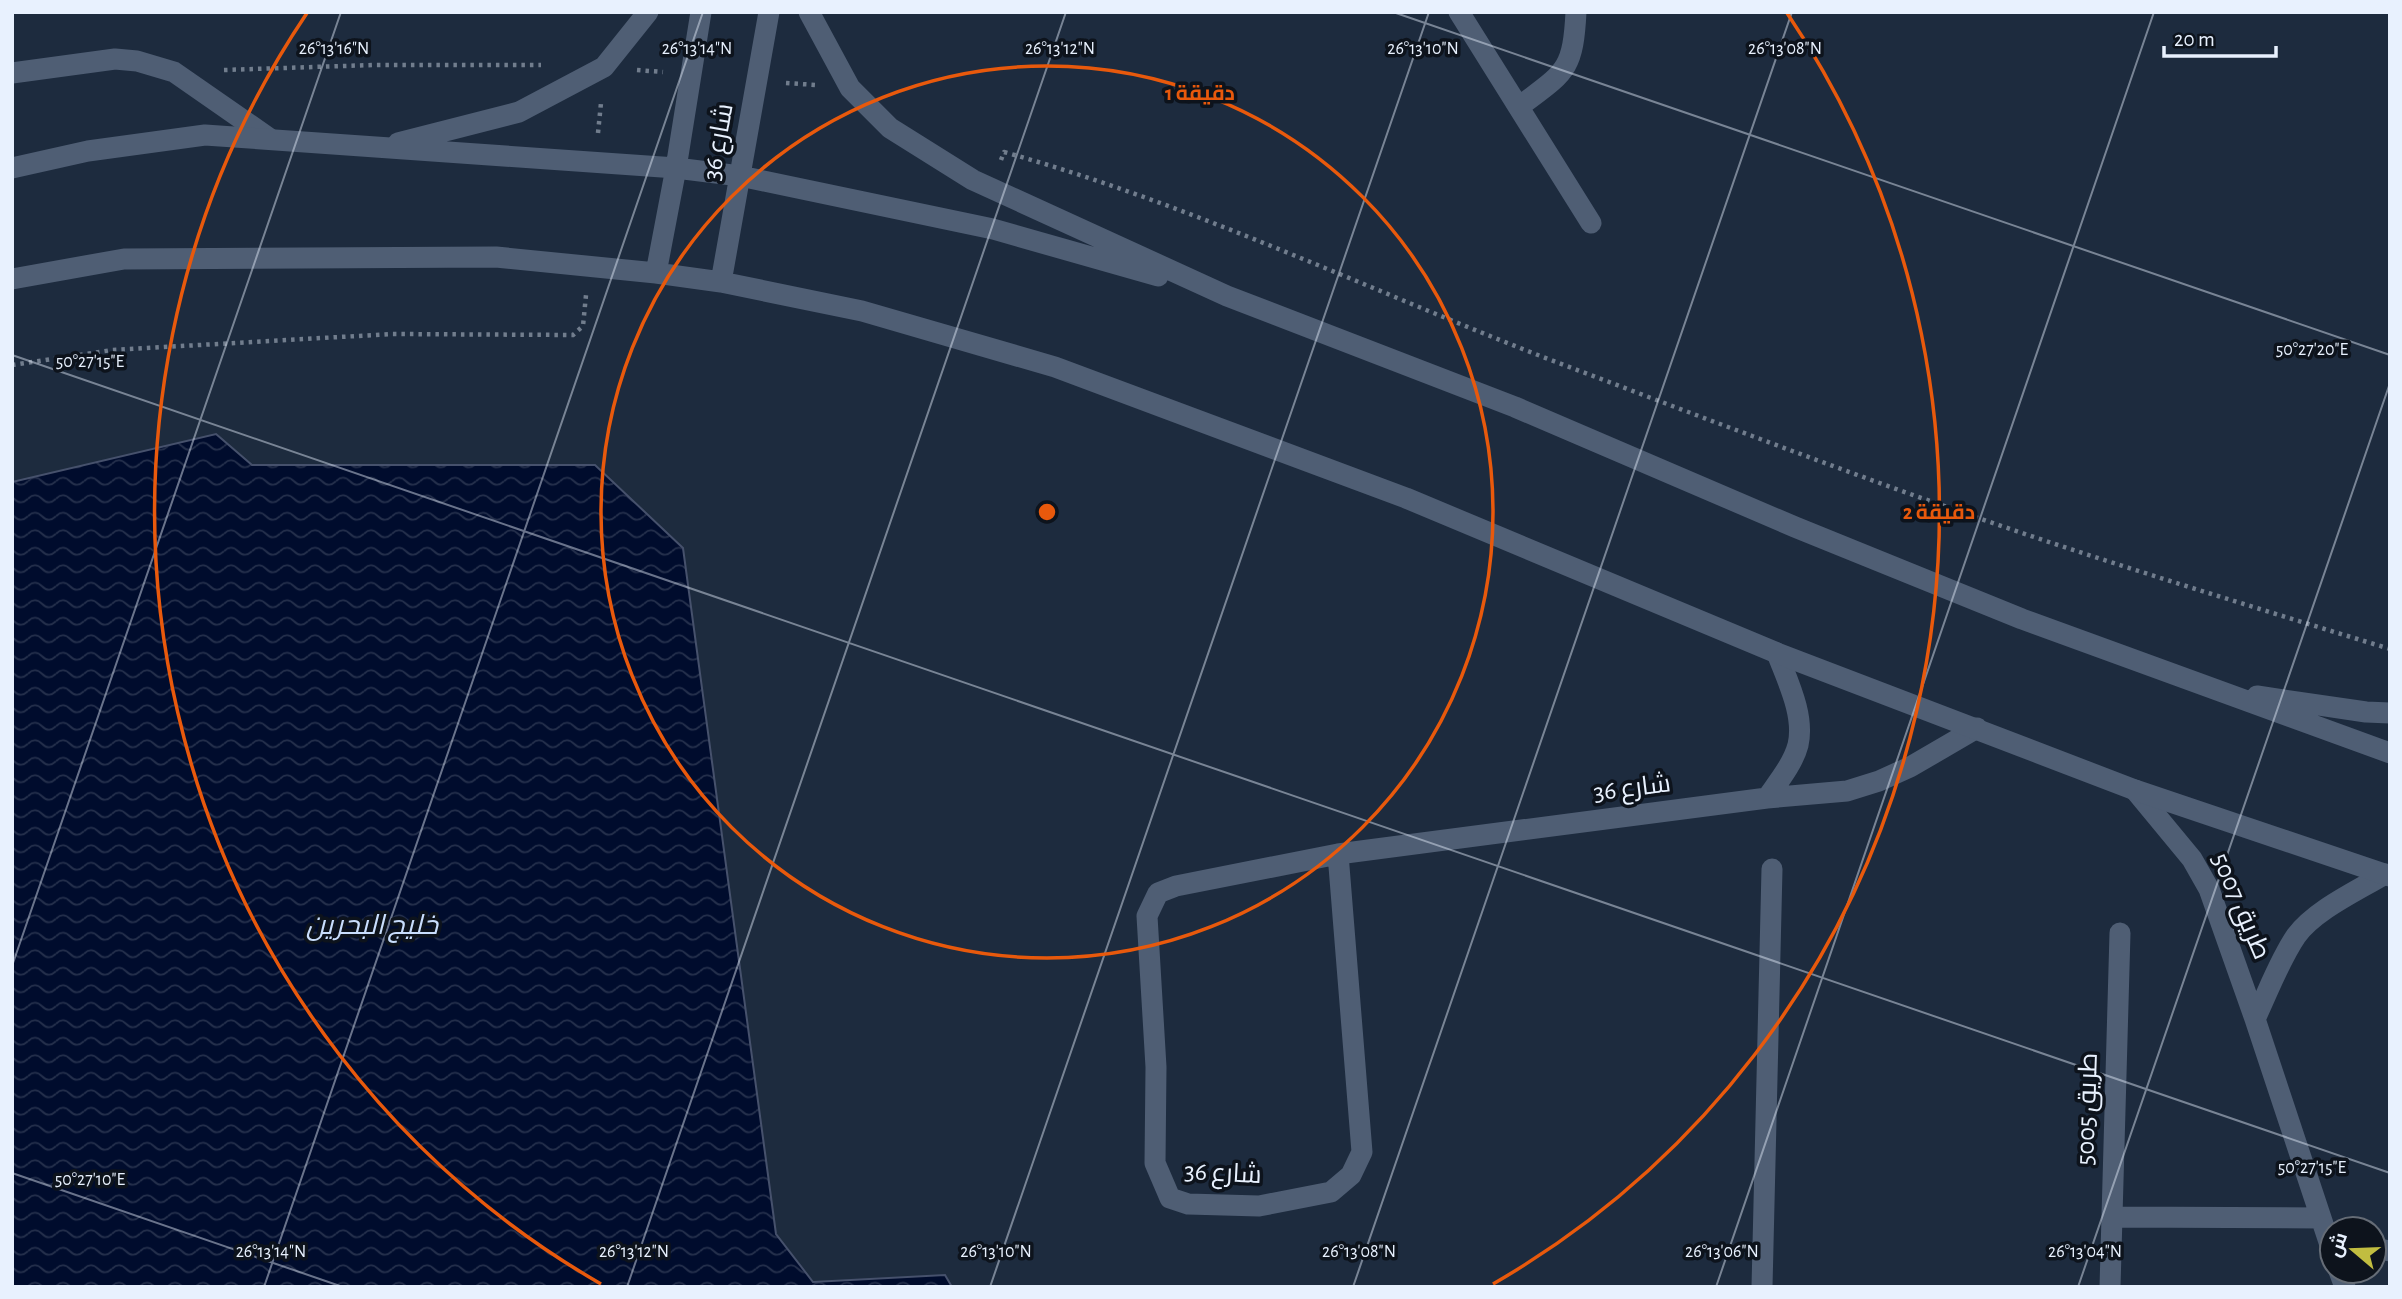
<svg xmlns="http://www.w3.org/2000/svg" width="2402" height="1299" font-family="'Alegreya Sans',Cairo,sans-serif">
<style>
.water{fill:url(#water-waves);stroke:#46516c;stroke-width:2}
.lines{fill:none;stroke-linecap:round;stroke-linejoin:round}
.path{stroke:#717d8d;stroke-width:4.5;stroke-dasharray:3.5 5;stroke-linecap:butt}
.service{stroke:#4f5e74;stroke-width:21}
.minor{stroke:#4f5e74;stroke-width:21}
.tertiary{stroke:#4f5e74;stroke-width:21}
.ticks{fill:none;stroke:#e8f1fe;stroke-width:2;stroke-opacity:0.45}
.ring{fill:none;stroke:#e8590c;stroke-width:3.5}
.labels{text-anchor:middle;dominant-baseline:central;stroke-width:7;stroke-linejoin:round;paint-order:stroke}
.street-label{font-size:26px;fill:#e8f1fe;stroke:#0d131c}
.water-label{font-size:28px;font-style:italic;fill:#c9defd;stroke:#0d131c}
.ticks-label{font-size:18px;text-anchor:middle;fill:#e8f1fe;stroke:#0d131c;stroke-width:7;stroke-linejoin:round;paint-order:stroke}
.centre{fill:#e8590c;stroke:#0d131c;stroke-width:3.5}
.ring-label{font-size:21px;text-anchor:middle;font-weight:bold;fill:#e8590c;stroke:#0d131c;stroke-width:7;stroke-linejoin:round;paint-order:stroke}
</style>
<defs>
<pattern id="water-waves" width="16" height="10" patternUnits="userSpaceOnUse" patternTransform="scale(1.75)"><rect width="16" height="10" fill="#000c2d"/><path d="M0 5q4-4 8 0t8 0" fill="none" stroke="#25304c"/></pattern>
</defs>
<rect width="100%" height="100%" fill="#1d2b3e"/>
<path class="water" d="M216,434L252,465H595L683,548L776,1234L813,1282L945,1275L952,1287H12V482Z"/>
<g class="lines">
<path class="path" d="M224,70L373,65H541
M637,70L663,72
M786,83L816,85
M598,133L601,103
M1001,160L1004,152C1197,206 1377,294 1564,365C1728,427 1892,490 2058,545C2168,581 2279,615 2390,649
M12,365L112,350L392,334L573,335L583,326L586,295"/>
<path class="service" d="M12,73L115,59L137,61L174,72L269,138"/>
<path class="minor" d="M1459,12L1591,223
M1520,106C1565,72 1573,71 1576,12
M2135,790L2192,859L2209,889L2255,1019L2332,1251
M1767,798C1778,782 1793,764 1798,745C1805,715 1787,680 1777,653
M1338,854L1362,1152L1351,1175L1331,1192L1259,1206L1188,1204L1170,1198L1155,1163L1156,1067L1147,916L1158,893L1176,886L1338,854L1767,798L1847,791L1879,781L1910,767L1977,728
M2255,1019C2268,992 2279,961 2296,936C2315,910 2357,891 2385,874
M2112,1217L2320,1218
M2374,1248L2390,1251
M2339,1271L2345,1287
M1762,1287L1772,869
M2110,1287L2120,933"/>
<path class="tertiary" d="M809,12L850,88L890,128L973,180L1227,296L1515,407L1795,527L2022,619L2390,753
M398,143L519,112L604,67L648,12
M12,168L88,151L205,135L676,168L740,176L993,229L1158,276
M656,273L676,168L701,12
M12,279L124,259L496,257L656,273L721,282L862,311L1055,367L1406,498L1777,653L2135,790L2390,876
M721,282L769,12
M2257,696L2366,712L2390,713"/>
</g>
<path class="ticks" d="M1393,12L2390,355M12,355L2390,1173M12,966L341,12M12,1173L343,1287M264,1287L703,12M627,1287L1066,12M990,1287L1429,12M1353,1287L1792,12M1716,1287L2154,12M2078,1287L2390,383"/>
<g class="ring">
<circle cx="1047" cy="512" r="446"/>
<path d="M601 1284A892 892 0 0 1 307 13M1787 13A892 892 0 0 1 1493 1284"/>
</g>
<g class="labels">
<g class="street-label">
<text transform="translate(718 142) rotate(-80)">شارع 36</text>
<text transform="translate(1632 788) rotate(-7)">شارع 36</text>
<text transform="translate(2241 906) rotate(67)">طريق 5007</text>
<text transform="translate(2087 1109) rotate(-88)">طريق 5005</text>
<text transform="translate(1223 1173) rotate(3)">شارع 36</text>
</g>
<g class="water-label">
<text x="372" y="926">خليج البحرين</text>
</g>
</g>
<g class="ticks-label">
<text x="334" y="54">26°13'16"N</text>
<text x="697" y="54">26°13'14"N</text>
<text x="1060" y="54">26°13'12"N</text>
<text x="1423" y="54">26°13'10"N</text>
<text x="1785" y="54">26°13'08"N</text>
<text x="2312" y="355">50°27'20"E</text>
<text x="90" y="367">50°27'15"E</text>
<text x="2312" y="1173">50°27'15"E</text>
<text x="90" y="1185">50°27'10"E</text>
<text x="271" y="1257">26°13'14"N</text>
<text x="634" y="1257">26°13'12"N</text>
<text x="996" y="1257">26°13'10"N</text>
<text x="1359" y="1257">26°13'08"N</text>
<text x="1722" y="1257">26°13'06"N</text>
<text x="2085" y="1257">26°13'04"N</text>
</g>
<circle cx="1047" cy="512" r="10" class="centre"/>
<g class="ring-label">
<text x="1200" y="100">1 دقيقة</text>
<text x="1939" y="519">2 دقيقة</text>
</g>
<rect width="2402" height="1299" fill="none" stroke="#e8f1fe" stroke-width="28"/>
<g transform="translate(2353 1250) rotate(289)"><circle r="33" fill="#0d131c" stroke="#656c76" stroke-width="2"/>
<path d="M0-5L12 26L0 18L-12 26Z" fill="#c1bd40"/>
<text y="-10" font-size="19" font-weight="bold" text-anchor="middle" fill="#e8f1fe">ش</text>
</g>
<path d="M2164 46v10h112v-10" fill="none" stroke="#e8f1fe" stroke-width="3.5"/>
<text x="2174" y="46" font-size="21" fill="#e8f1fe" stroke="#0d131c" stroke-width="5" paint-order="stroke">20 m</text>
</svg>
